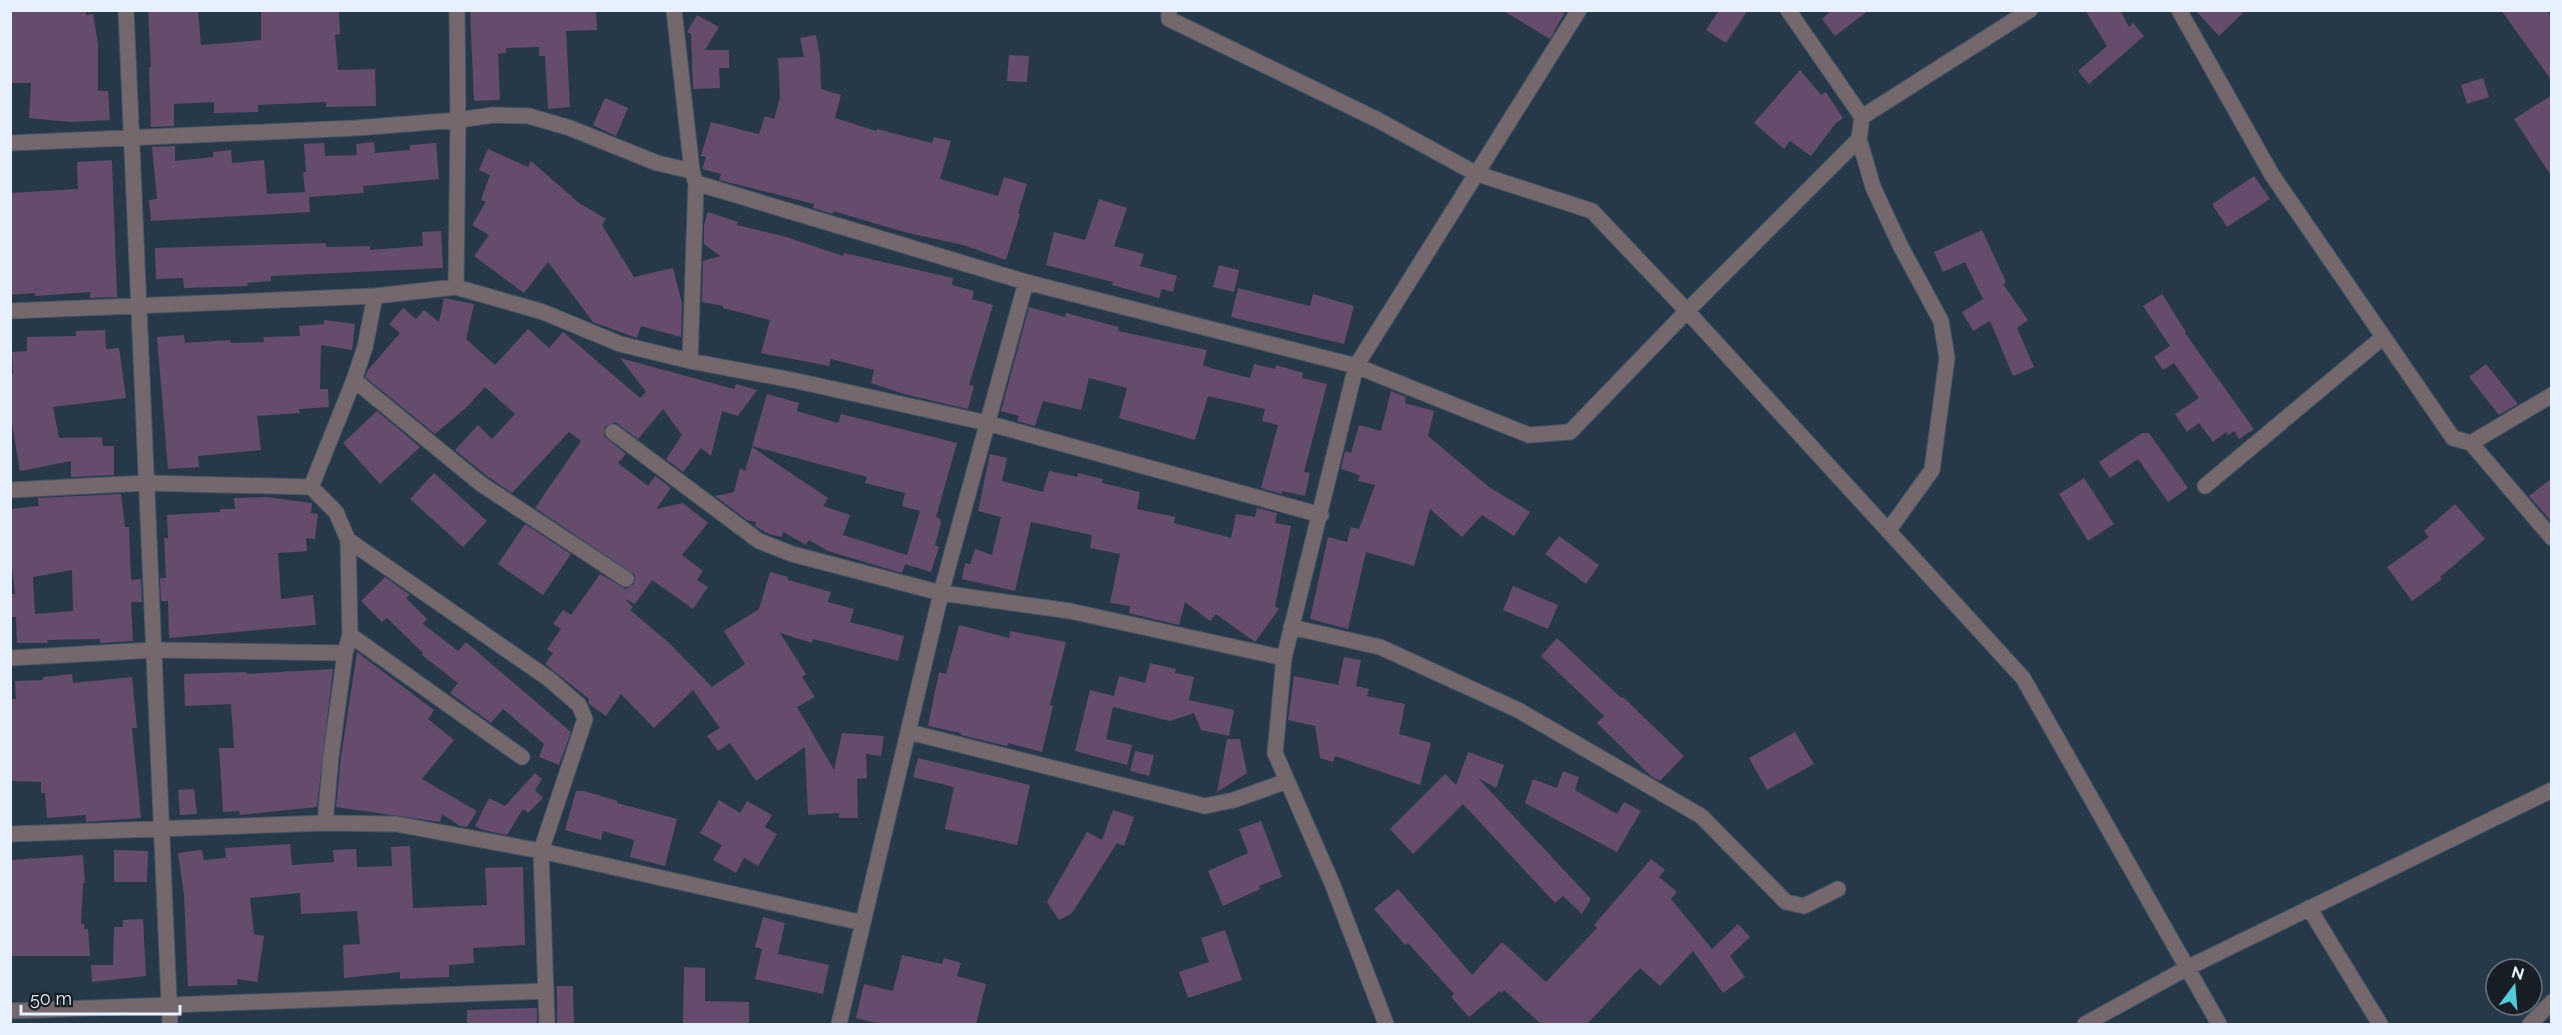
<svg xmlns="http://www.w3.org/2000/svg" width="2562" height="1035" font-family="Raleway,sans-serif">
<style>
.building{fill:#654c6d;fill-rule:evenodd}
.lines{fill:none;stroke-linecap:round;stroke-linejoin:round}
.minor-casing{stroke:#465666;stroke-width:17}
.minor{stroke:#75686c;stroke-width:15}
</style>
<rect width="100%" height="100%" fill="#273849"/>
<path class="building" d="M10,10H86V15L93,14L98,44V91H108L110,120L71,122L29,118L31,83H10Z
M148,10H198L201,45L261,40V10H339L340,34L335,35L338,70L375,69L376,106L326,107V102L258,105V112L214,113V102L174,104V126L151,127L149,67H151Z
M470,10H596L597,30L566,31L570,107L548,109L545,56H539V47L506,48V53L498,54L500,100L474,101Z
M1502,10H1566L1550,39Z
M1719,10H1748L1726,43L1706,30Z
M1832,10H1869L1835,36L1822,19Z
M2085,10H2120L2129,27L2133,23L2144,36L2089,84L2078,71L2107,46Z
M2195,10H2246L2219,36Z
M2501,10H2546L2552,18V81Z
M697,15L719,27L705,50H729V68H719L720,88L693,89L691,34L687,32Z
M816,35L820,56L821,89L841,95L835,118L876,131L877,129L932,143L934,137L951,141L940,179L998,196L1004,177L1027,184L1018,213L1020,214L1006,260L963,245L904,232L833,211V214L813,208L814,204L719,180L721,174L702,169L706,157L701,156L711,122L759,134L765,116L774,119L780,98L778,58L804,57L800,38Z
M1009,55L1029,56L1027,82L1007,81Z
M1800,70L1821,95L1826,92L1843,118L1836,123L1811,156L1790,141L1784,149L1754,123Z
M2483,78L2489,97L2467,104L2461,85Z
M2552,95V177L2514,119Z
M605,98L628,108L616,136L593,125Z
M374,142L375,153L410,150V145L436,143L439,179L363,186L364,193L309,197L310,212L151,221L149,200L157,199L152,147L175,146V161L213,157V152L231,150L232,163L264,160L267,194L305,192L303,172H306L304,144L324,143L325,156L357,155L356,144Z
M488,149L528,167L531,161L579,203L606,219L602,225L634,277L673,268L682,303L681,337L641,326L637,338L593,322L548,262L524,293L474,256L489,235L472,225L486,202L481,200L490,175L479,170Z
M112,160L117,297L90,298V292L35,296V293L10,295V193L78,189L77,162Z
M2254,176L2270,199L2227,227L2212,204Z
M1099,199L1127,208L1114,246L1144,254L1140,266L1177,276L1173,292L1162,289L1159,298L1112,285L1113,282L1046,265L1054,232L1085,240Z
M708,212L738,222L737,225L786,237L843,256L844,253L953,278L952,285L974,291L972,299L993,305L969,385L974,386L968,409L904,394L871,383L874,370L831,359L829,366L761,353L770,320L723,308V306L702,302L703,261L720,256L704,244V225Z
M1982,230L2006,282L2003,284L2028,320L2017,328L2034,367L2013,376L1990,321L1973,331L1962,312L1983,299L1965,262L1943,272L1934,252Z
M441,231L443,268L271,276V281L247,283L248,286L217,287L184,288L183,278L156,279L155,248L326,243V247L370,246V250L423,246L422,232Z
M1219,265L1239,270L1234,292L1213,287Z
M1238,288L1310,306L1313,294L1354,306L1344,344L1231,317Z
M2162,294L2186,332L2185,333L2254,429L2239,439L2234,431L2228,435L2226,432L2213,442L2199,423L2187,432L2175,414L2199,398L2174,363L2163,370L2154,357L2170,346L2143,306Z
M444,298L474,304L466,339L495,365L528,329L549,348L563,332L640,398L646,392L620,358L734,389L736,384L757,390L738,416L722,411L711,456L701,448L683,472L666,459L682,435L663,409L638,439L615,422L605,427L604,436L626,454L618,463L648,486L655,476L671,488L656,509L683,503L708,523L682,555L703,571L697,580L708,587L693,609L652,580L635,604L625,599L633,607L630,610L668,642L712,687L745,664L724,631L759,609L770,572L788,577V580L831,592L828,602L854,609L850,622L904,636L898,661L813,639L812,643L780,633L806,674L802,677L815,697L797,707L834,770L842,733L884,736L881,756L866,754L867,778L857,779L858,818H839V813L808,815L805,747L756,781L730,743L718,751L707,736L720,728L693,690L654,728L621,694L606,716L589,704L588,698L545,664L553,653L547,649L561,629L553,624L563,610L571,615L600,574L626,589L634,584L635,575L535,508L581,441L569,432L512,493L487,476L455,450L478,425L492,439L515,414L485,387L467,407L435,434L365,377L368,370L400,333L389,324L403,308L416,319L424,310L439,322Z
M1029,307L1065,317L1066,313L1119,327L1118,331L1207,350L1203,365L1214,369L1250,378L1254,364L1275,369L1276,365L1303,373L1302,378L1327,384L1304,472L1310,473L1305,496L1282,491V494L1261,488L1278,425L1262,421L1265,409L1208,396L1195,440L1119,418L1127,388L1089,378L1081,410L1043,401L1035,426L1017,421L1019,416L1001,411Z
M324,320L355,324L352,350L321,345L320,389H328L329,407L299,409L300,413L257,416L261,450L198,456L199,467L168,469L157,337L184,335L185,343L230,340L231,343L264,342L263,337L300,336L299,326L324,324Z
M105,330L106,349L119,348L126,398L53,407L59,438L102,437L103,446H114V475L71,477V461L20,471L10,413V374L13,373L12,352L27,351V337L76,336V331Z
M2486,364L2518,404L2499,415L2469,377Z
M1391,391L1406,397L1405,403L1434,411L1428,436L1489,487L1530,512L1514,536L1482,515L1462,537L1430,509L1414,566L1366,552L1348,629L1310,619L1328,537L1347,542L1351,527L1359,529L1375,485L1358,481L1360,475L1341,469L1345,451L1351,453L1359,425L1381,431Z
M767,394L799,403L797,411L838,423L841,414L957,443L936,517L940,519L941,523L935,545L939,547L931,572L905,564L902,573L828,551L809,540L806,545L783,532L782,537L769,534L755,526L756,522L747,520L715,496L734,492L740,468L745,471L752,447L828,498L823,506L850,515L843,535L907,555L920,511L902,506L905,493L865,483L867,477L752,446Z
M377,411L420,447L380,484L343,443Z
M2142,433H2149L2188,488L2168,502L2138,459L2110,478L2099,462Z
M990,454L1007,458L1002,481L1043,492L1049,471L1077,477L1078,473L1103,479L1102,483L1140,492L1137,509L1175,517L1174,523L1231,538L1236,514L1255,517L1257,508L1277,513L1275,523L1291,526L1275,606L1279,609L1255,642L1216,614L1210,621L1185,602L1179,625L1129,613L1130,606L1110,603L1120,554L1090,548L1092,535L1031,522L1015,591L962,579L965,563L970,564L975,549L992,555L1001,517L978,511Z
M434,473L487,521L463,547L410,499Z
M2084,478L2114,524L2088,541L2059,494Z
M2552,478V522L2529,496Z
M121,494L125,527H129L131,580L141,579L142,602H131L133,641L100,643V639L47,640L48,643H17L16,617H10V594H15L10,551V509L39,506L38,498ZM72,570L73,611L35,614L33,577Z
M266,497L312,503L311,513L318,514L315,539L306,538L307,551L278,553L281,599L313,595L316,625L169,638L168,601H161L160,578H166L164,538H168L167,515L220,512V509H235L234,498Z
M2455,504L2485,539L2440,577L2442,579L2412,601L2387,567L2429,537L2424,531Z
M525,524L571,554L543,595L498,564Z
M1559,536L1599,565L1586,584L1545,554Z
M385,577L410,595L406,598L427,619L423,624L458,651L466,642L571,732L559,765L539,757L544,744L503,709L491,723L450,693L458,683L422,655L423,653L387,618L382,622L361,601Z
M1513,586L1558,605L1548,629L1503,610Z
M959,625L1009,638L1010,631L1066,642L1050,705L1053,706L1042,752L1008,743L1007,746L994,743L961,735V733L928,726L939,672L946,674Z
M1557,638L1621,698L1623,697L1684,756L1660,781L1651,776L1597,723L1604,716L1541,656Z
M357,652L434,710L428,719L454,740L422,779L477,811L467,827L460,826L442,814L440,822L336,807L341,757Z
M1344,657L1361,660L1356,686L1369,689L1367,696L1405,704L1399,734L1431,743L1420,785L1335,756L1333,762L1320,758L1315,726L1288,720L1294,676L1338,685Z
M1150,663L1176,669L1175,673L1194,677L1189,700L1234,710L1229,736L1201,730L1194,713L1170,721L1113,707L1106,739L1132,745L1127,765L1075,751L1090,690L1114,696L1119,676L1145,683Z
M333,669L317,807L240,815L239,811L223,812L219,748H234L231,704L185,706L184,674L246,672L247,674Z
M72,674L73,683L132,677L137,728H132L141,818L86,822V815L47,818L45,793H41V782L12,781L10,699H16L15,681L43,680V677Z
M1795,732L1814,764L1767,790L1749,758Z
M1227,739H1240L1247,773L1217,792Z
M1135,751L1154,755L1149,776L1130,771Z
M1468,752L1504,765L1496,788L1478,778L1591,899L1582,914L1563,896L1555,903L1463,804L1413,854L1390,829L1445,774L1456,785Z
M918,758L1030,785L1017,845L945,829L954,787L913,777Z
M1563,771L1579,777L1575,790L1617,814L1624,802L1641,811L1617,852L1525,803L1533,779L1557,788Z
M535,773L542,779L535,790L543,798L528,813L523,809L507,835L483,830L475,826L489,798L505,806Z
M194,789L197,814L180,815L178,790Z
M576,791H584L618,801L617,803L677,819L665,866L630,857L634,840L603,831L601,840L565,830Z
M719,800L740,813L747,801L772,815L765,827L777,834L758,866L744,858L736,873L713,860L722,845L700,833Z
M1113,810L1134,817L1124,846L1117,843L1072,913L1059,920L1047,902L1087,832L1102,840Z
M1261,821L1282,877L1259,886L1260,889L1223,906L1208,871L1248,853L1239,829Z
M290,844L292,865L334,862L333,850L356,849L357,867L392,866L391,847L410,846L413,908L487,905L485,868L523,867L525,945L473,948L474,963L449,965V977L400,979V972L344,978L343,945L360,944L357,911L301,914L300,893L250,898L254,934L264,936L257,982L237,979V985L188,986L184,895L178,853L202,850L204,860L226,858L225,848Z
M114,850L148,851L147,882H114Z
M83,855L85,883H83L81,924H84V929H88L90,956H10V860Z
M1651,859L1665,870L1659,877L1677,892L1671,899L1712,949L1738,924L1750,937L1730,956L1745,977L1723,993L1693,951L1660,986L1640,968L1587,1024H1541L1504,990L1502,993L1500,991L1469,1017L1451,997L1454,994L1408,943L1405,945L1374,909L1398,889L1472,975L1502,942L1546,982L1597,928L1594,925Z
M763,917L785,923L778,954L829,965L823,994L755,979L762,949L755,947Z
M143,919L146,976L92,982L91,965H113L114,927H123V920Z
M1225,930L1242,980L1188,998L1179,972L1209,962L1201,938Z
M902,955L942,964L944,958L961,963L957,976L986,984L976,1024H881L856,1018L864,984L893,991Z
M684,967L705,968V1001L749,1002V1024H683Z
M557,986H573L574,1024H557Z
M537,1008V1024H467V1010Z"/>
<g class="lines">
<defs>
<path id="minor" d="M126,10L170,1024
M674,10L692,171L696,183L1026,282L1356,366L1529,435L1570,432L1687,311L1859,139
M1169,10V19L1376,119L1475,173L1592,211L1687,311L2023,678L2219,1024
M1788,10L1862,117L1859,139L1873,187L1901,247L1941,321L1947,358L1932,470L1888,531
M2179,10L2272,175L2453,438L2471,443L2552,395
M1862,117L2030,10
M10,143L356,128L458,120L457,10
M456,287L458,120L493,115L529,116L570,128L657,163L692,171
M10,311L375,296L456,287L543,312L620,344L690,361L797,381L987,423L1321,515
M690,361L696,183
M354,380L481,484L626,579
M613,432L759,541L792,554L941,593L1070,611L1284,658
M2471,443L2552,538
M2205,486L2382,338
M311,487L354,380L365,347L375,296
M10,490L146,483L311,487L336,512L348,540L350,635L345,653L331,756L325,823
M348,540L549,679L579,705L585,719L541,851L547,1024
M1291,627L1380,647L1518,710L1701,816L1786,902L1804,906L1838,889
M350,635L522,757
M10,658L154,650L345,653
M909,732L1205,806L1234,800L1287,781
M10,834L325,823L396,824L541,851L863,923
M2309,908L2380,1024
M10,1011L546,991
M839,1024L941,593L1026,282
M1386,1024L1332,883L1275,753L1284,658L1356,366L1579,10
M2085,1024L2187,968L2552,790
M2530,1024L2552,1002"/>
</defs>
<use href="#minor" class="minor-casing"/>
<use href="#minor" class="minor"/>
</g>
<rect width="2562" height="1035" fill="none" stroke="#e7f1fd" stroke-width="24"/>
<g transform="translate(2514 987) rotate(16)"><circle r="28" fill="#171e26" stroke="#6a727c" stroke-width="1.5"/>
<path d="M0-4.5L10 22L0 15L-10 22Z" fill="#52cbd9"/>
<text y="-9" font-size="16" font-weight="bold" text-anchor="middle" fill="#e7f1fd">N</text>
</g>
<path d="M21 1005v9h159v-9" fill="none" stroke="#e7f1fd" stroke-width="3"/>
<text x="30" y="1005" font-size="18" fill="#e7f1fd" stroke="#171e26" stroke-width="4.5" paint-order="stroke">50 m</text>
</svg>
